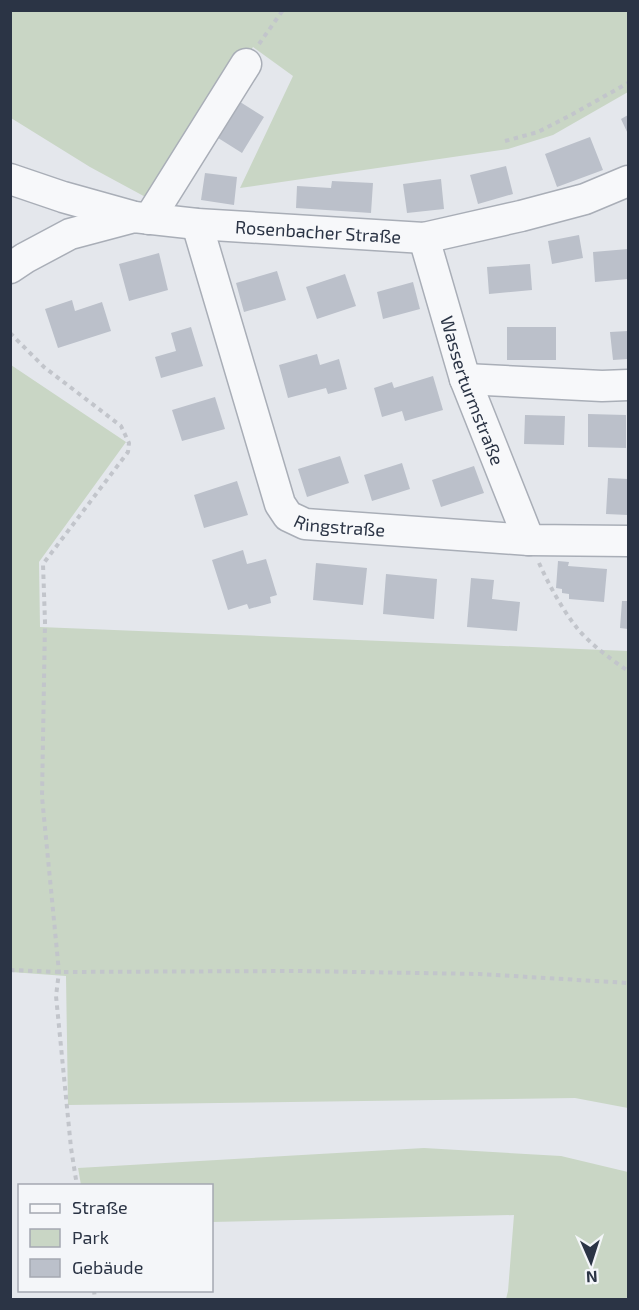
<svg xmlns="http://www.w3.org/2000/svg" width="639" height="1310" font-family="'Exo 2',sans-serif">
<style>
.green{fill:#c9d6c5}
.building{fill:#bbc0ca}
.lines{fill:none;stroke-linecap:round;stroke-linejoin:round}
.minor-casing{stroke:#a9aeb7;stroke-width:33}
.path{stroke:#c2c5cb;stroke-width:4;stroke-dasharray:4.5 4.5;stroke-linecap:butt}
.minor{stroke:#f7f8fa;stroke-width:30}
.labels{text-anchor:middle;dominant-baseline:central;stroke-width:5;stroke-linejoin:round;paint-order:stroke}
.street-label{font-size:18px;fill:#2b3445;stroke:#f4f6f9}
</style>
<rect width="100%" height="100%" fill="#e4e7ec"/>
<path class="green" d="M10,11H628V92L553,135L508,149L240,188L293,76L253,47L151,200L90,167L11,118Z
M11,365L126,442L39,562L40,627L628,651V1108L575,1098L68,1105L66,976L11,972Z
M424,1148L561,1156L628,1172V1299H506L508,1291L514,1215L212,1222V1186L81,1185L78,1168Z"/>
<path class="building" d="M237,100L264,117L242,153L215,136Z
M628,115V134L621,119Z
M590,137L603,170L557,187L545,154Z
M506,166L513,194L478,204L470,175Z
M205,173L237,177L234,205L201,200Z
M441,179L444,209L407,213L403,184Z
M332,181L373,183L371,213L296,208L297,186L331,188Z
M579,235L583,258L552,264L548,241Z
M628,249V279L595,282L593,252Z
M159,253L168,290L129,301L119,264Z
M530,264L532,290L489,294L487,267Z
M277,271L286,300L244,312L236,283Z
M345,274L356,306L317,319L306,287Z
M413,282L420,309L383,319L377,292Z
M72,300L75,311L102,302L111,331L58,348L45,309Z
M191,327L203,366L161,378L155,357L176,351L171,333Z
M507,327H556V360H507Z
M628,331V359L613,360L610,332Z
M317,354L320,365L339,359L347,389L328,394L326,388L288,398L279,365Z
M433,376L443,410L405,421L402,411L382,417L374,388L392,382L394,388Z
M215,397L225,429L182,441L172,410Z
M588,414L626,415V448L588,447Z
M525,415L565,416L564,445L524,444Z
M340,456L349,483L307,497L298,469Z
M402,463L410,489L372,501L364,475Z
M474,466L484,493L441,507L432,480Z
M608,478L628,479V515L606,514Z
M237,481L248,515L204,528L194,495Z
M243,550L247,564L266,559L277,595L270,597L271,603L249,609L247,604L228,610L212,560Z
M558,561L569,562L568,566L607,569L604,602L569,599V594L562,593V589L556,588Z
M316,563L367,568L363,605L313,600Z
M386,574L437,579L434,619L383,614Z
M471,578L494,580L492,599L520,602L517,631L467,627Z
M622,601H628V629L620,628Z"/>
<g class="lines">
<defs>
<g id="minor">
<path d="M10,179L63,197L131,216"/>
<path d="M149,219L246,64"/>
<path id="s1" d="M197,224L280,504L288,516L305,524L529,540L628,541"/>
<path id="s2" d="M424,238L465,379L529,540"/>
<path id="s3" d="M10,268L25,258L70,234L134,217L197,224L424,238L521,216L585,199L628,181"/>
<path d="M465,379L602,386L628,385"/>
</g>
</defs>
<use href="#minor" class="minor-casing"/>
<path class="path" d="M259,44L283,10
M505,141L538,132L571,115L628,83
M10,333L44,367L121,426L129,443L128,452L43,564L45,622L42,797L59,972L56,996L71,1148L77,1186
M539,563C549,585 562,609 577,628C590,644 612,660 628,671
M10,970L59,972L297,971L480,974L628,983
M94,1290L95,1300"/>
<use href="#minor" class="minor"/>
</g>
<g class="labels">
<g class="street-label">
<text stroke="none"><textPath href="#s3" startOffset="320">Rosenbacher Straße</textPath></text>
<text stroke="none"><textPath href="#s2" startOffset="160">Wasserturmstraße</textPath></text>
<text stroke="none"><textPath href="#s1" startOffset="360">Ringstraße</textPath></text>
</g>
</g>
<rect width="639" height="1310" fill="none" stroke="#2b3445" stroke-width="24"/>
<rect x="18" y="1184" width="195" height="108" fill="#f4f6f9" stroke="#a4a8b1" stroke-width="1.5"/>
<rect x="30" y="1204" width="30" height="9" fill="#f7f8fa" stroke="#a4a8b1" stroke-width="1.5"/>
<text x="72" y="1214" font-size="18" fill="#2b3445">Straße</text>
<rect x="30" y="1229" width="30" height="18" fill="#c9d6c5" stroke="#a4a8b1" stroke-width="1.5"/>
<text x="72" y="1244" font-size="18" fill="#2b3445">Park</text>
<rect x="30" y="1259" width="30" height="18" fill="#bbc0ca" stroke="#a4a8b1" stroke-width="1.5"/>
<text x="72" y="1274" font-size="18" fill="#2b3445">Gebäude</text>
<g transform="translate(591 1262) rotate(177)" stroke="#f4f6f9" stroke-width="4.5" paint-order="stroke">
<path d="M0-4.5L10 22L0 15L-10 22Z" fill="#2b3445"/>
<text y="-9" font-size="16" font-weight="bold" text-anchor="middle" fill="#2b3445">N</text>
</g>
</svg>
